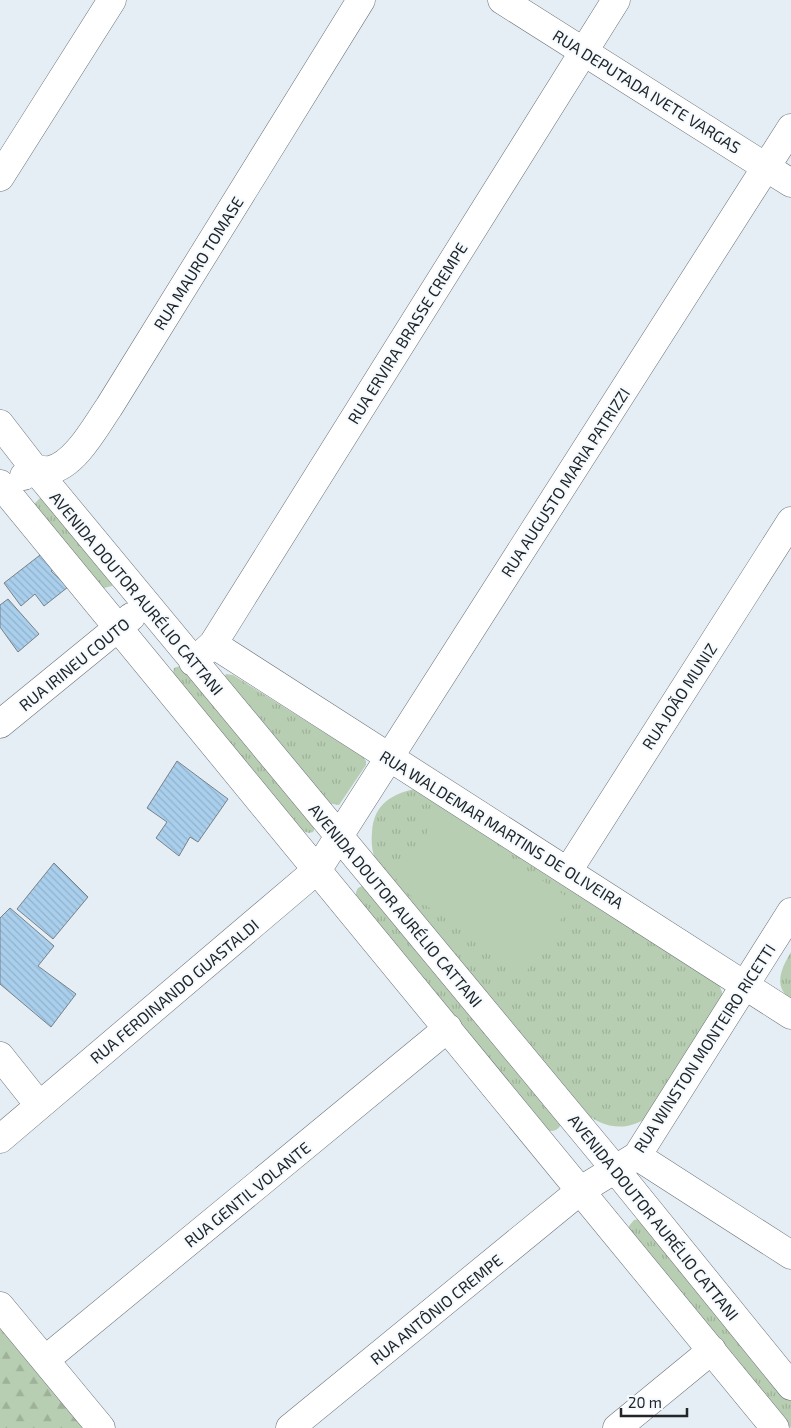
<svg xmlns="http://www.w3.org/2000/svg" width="791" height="1428" font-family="'Exo 2',sans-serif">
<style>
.forest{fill:url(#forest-firs)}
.park{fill:url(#park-tufts)}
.pitch{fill:#b8ceb2}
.building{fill:url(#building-back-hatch);stroke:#798187}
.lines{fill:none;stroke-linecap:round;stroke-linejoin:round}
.minor-casing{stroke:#6c737a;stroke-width:29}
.minor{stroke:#fff;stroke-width:28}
.labels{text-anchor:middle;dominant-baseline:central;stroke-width:4;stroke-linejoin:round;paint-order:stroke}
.street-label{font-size:16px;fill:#222628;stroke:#f5faff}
</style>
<defs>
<pattern id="forest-firs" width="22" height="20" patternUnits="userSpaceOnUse" patternTransform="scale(1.25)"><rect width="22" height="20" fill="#b8ceb2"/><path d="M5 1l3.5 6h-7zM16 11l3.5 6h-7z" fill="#9eb199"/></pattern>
<pattern id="park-tufts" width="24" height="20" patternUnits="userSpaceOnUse" patternTransform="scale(1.25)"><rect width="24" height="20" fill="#b8ceb2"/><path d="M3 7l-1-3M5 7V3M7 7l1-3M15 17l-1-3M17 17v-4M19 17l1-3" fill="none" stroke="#9eb199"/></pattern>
<pattern id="building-back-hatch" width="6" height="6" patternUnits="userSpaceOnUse" patternTransform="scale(1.25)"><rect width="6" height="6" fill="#a9cfed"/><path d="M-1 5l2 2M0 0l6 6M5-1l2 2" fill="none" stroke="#91b2cb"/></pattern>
</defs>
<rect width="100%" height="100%" fill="#e5eef5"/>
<path class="forest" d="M0,1325L86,1428H0Z"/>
<path class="park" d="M42,496L114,582L112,586L104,588L99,585L35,508V503Z
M183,665L316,826L313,832L309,833L302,831L173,674L174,668Z
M226,674L233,675L363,757L366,761V765L339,805L327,803L223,679Z
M418,788L718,982L722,992V1001L651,1115C625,1134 603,1128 579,1109L378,865C372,854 371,844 372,832C374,803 392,794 418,788Z
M362,886H365L561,1125C556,1132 552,1132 545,1129L356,897V892L358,888Z
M791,952V999C772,987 782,967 791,952Z
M641,1219L791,1396V1428L629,1234V1226L634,1220Z"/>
<path class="pitch" d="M440,813L573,901L526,972L394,884Z"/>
<path class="building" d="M44,552L58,567L51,571L68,587L44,606L35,594L21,606L4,583Z
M8,599L39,634L18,652L0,627V605Z
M177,761L228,799L198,842L190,837L179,856L156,838L167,822L147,808Z
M54,863L88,897L53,939L17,909Z
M10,908L54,946L38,966L76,994L51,1027L0,984V918Z"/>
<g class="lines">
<defs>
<path id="minor" d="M502,0L791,183
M0,177L112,0
M0,424L34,468L615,1169L791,1386
M24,476L34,468C39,469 45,471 50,470C75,465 95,427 109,407L361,0
M0,484L775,1428
M213,644L791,1015
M193,662L213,644L616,0
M0,724L131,617
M568,871L791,521
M0,1056L39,1105
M0,1139L318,869L791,128
M637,1156L791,1255
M0,1306L101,1428
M45,1360L448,1028
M290,1428L581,1190L637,1156L791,912
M617,1428L712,1350"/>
</defs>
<use href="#minor" class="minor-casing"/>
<use href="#minor" class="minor"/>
</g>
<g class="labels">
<g class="street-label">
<text transform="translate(647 91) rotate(32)">RUA DEPUTADA IVETE VARGAS</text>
<text transform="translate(198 263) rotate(-58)">RUA MAURO TOMASE</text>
<text transform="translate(407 333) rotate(-58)">RUA ERVIRA BRASSE CREMPE</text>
<text transform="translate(565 482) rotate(-57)">RUA AUGUSTO MARIA PATRIZZI</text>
<text transform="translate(137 593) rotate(50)">AVENIDA DOUTOR AURÉLIO CATTANI</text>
<text transform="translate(74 664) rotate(-39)">RUA IRINEU COUTO</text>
<text transform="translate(679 696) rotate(-57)">RUA JOÃO MUNIZ</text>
<text transform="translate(502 829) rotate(32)">RUA WALDEMAR MARTINS DE OLIVEIRA</text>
<text transform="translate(396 905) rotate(50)">AVENIDA DOUTOR AURÉLIO CATTANI</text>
<text transform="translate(174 991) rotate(-40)">RUA FERDINANDO GUASTALDI</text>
<text transform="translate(704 1048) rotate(-57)">RUA WINSTON MONTEIRO RICETTI</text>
<text transform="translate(247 1194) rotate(-39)">RUA GENTIL VOLANTE</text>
<text transform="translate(654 1217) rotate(51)">AVENIDA DOUTOR AURÉLIO CATTANI</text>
<text transform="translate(436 1309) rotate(-39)">RUA ANTÔNIO CREMPE</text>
</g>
</g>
<path d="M621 1408v8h66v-8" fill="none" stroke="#222628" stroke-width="2.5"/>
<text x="628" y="1408" font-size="15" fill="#222628" stroke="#f5faff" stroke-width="4" paint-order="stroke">20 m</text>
</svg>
